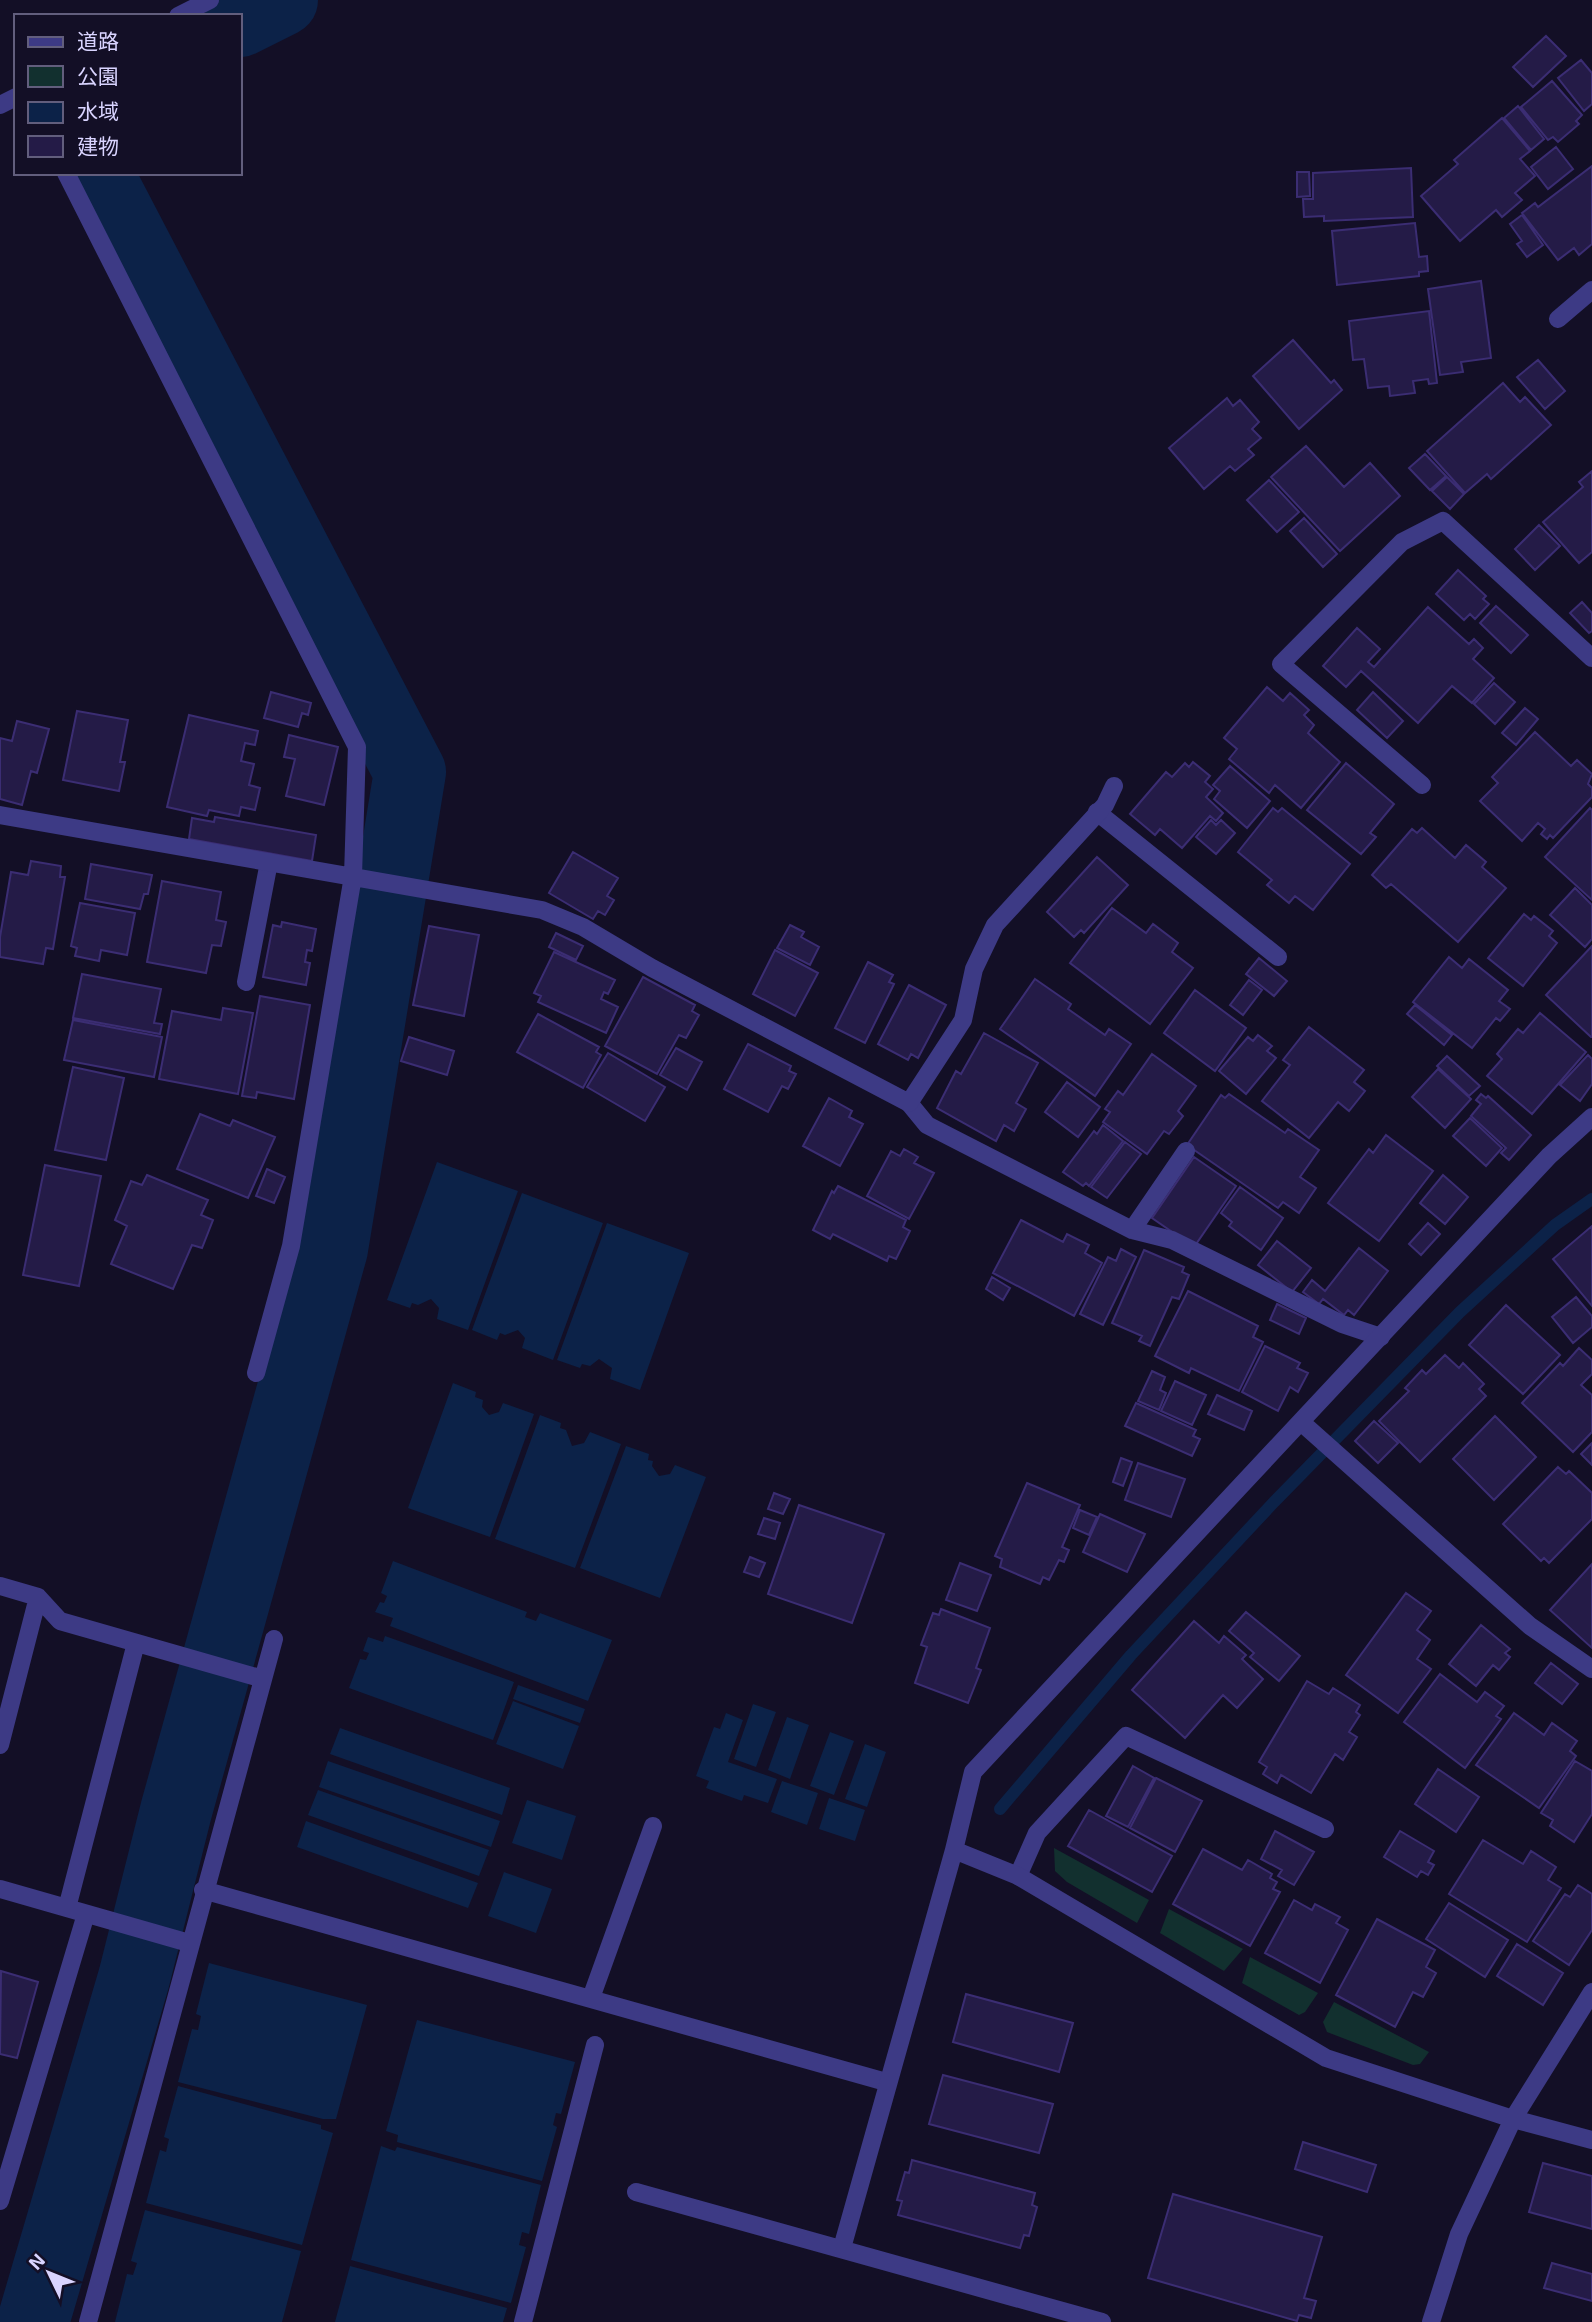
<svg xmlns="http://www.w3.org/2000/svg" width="1592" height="2322" font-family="'Exo 2','Noto Sans JP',sans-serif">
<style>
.green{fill:#12302f}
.water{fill:#0c2248}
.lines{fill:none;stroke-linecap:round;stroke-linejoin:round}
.stream{stroke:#0c2248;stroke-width:12}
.river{stroke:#0c2248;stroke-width:72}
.building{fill:#241b47;stroke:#3b2d73;stroke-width:2}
.lane{stroke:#3d3a85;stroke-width:18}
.street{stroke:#3d3a85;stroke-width:18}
</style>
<rect width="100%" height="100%" fill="#130f26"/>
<path class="green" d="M1054,1848L1149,1900L1137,1923L1067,1882L1055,1871Z
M1169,1909L1243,1949L1224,1971L1160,1933Z
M1250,1957L1318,1993L1305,2012L1299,2015L1242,1983Z
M1334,2002L1429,2052L1420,2064L1413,2065L1327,2032L1323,2022Z"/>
<path class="water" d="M437,1162L518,1191L468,1330L437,1319L439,1308L431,1299L418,1305L412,1303L410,1308L387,1300Z
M522,1193L603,1223L553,1360L522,1348L525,1338L518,1330L505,1335L500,1333L497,1340L472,1330Z
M607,1223L689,1253L640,1390L610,1379L612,1368L599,1359L590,1366L582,1364L580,1368L557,1360Z
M453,1383L476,1392L475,1397L483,1400L482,1407L489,1415L499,1412L503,1403L534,1414L490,1537L408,1508Z
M540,1415L561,1423L560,1428L566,1430L572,1446L584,1443L590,1432L621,1444L575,1568L495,1539Z
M626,1446L649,1454L648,1460L653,1461L652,1466L659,1476L670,1474L675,1465L706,1477L660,1598L580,1568Z
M393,1561L527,1612L525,1617L536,1621L540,1613L612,1640L588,1701L390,1626L393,1618L375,1612L380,1602L384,1603L387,1596L381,1593Z
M385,1636L514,1682L493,1740L349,1688L360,1659L366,1660L369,1653L363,1651L368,1637L383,1642Z
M518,1685L585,1709L580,1723L513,1699Z
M513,1701L579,1726L563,1769L496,1744Z
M753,1704L776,1712L756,1767L734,1759Z
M726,1713L743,1720L728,1762L777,1779L768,1803L744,1795L742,1801L706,1788L709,1781L696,1776L714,1727L720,1729Z
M787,1717L809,1725L790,1779L768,1770Z
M340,1728L510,1788L502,1815L330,1754Z
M830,1732L854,1741L834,1795L810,1786Z
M865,1744L886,1752L867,1807L845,1799Z
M328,1761L500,1821L491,1847L319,1787Z
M782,1781L818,1793L807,1825L771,1812Z
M318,1790L489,1850L479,1876L308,1815Z
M829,1798L865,1810L855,1841L819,1829Z
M527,1800L576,1816L562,1860L512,1843Z
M306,1821L478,1883L468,1908L297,1847Z
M504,1872L552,1889L536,1933L488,1916Z
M209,1963L367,2005L336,2119H323L178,2082L192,2029L198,2030L201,2016L196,2014Z
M417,2020L575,2062L561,2114L556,2113L553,2125L557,2127L542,2181L397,2142L398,2135L386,2131Z
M178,2086L321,2125V2129L333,2133L302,2245L146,2203L160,2150L166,2152L169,2139L164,2137Z
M381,2146L395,2151L397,2147L541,2185L529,2234L522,2232L519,2245L526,2247L511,2303L351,2260Z
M145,2210L301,2251L282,2322H115L127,2274L133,2275L137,2263L131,2261Z
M350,2266L507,2308L503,2322H335Z"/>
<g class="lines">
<path class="stream" d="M1000,1809L1131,1655L1274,1502L1460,1312L1555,1225L1592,1199"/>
<path class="river" d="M240,21L282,0
M33,2322L134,1978L176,1811L332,1249L410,772L97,173"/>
</g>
<path class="building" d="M1546,36L1566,56L1533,87L1513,67Z
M1581,60L1592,73V104L1584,111L1558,78Z
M1552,81L1582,115L1576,121L1579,124L1558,142L1553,137L1548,140L1521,107Z
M1518,106L1544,139L1531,150L1504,118Z
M1502,118L1530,151L1520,159L1535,176L1515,193L1522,200L1502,217L1496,210L1460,241L1421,196L1458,164L1454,160Z
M1556,147L1573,169L1548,189L1531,167Z
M1592,166V244L1579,255L1574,248L1558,260L1522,213L1535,203L1538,207Z
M1411,168L1413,217L1324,221V216L1304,217L1303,199H1313V173Z
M1297,172H1309L1310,196L1297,197Z
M1522,215L1543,245L1527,257L1517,244L1522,241L1510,224Z
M1415,223L1419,257L1427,256L1428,271L1419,272V276L1337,285L1332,231Z
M1481,281L1491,358L1461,362L1463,372L1440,375L1428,289Z
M1429,311L1437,383L1429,384L1428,379L1413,381L1415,393L1390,396L1389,386L1368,388L1364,359L1353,360L1349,321Z
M1293,340L1331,383L1334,380L1342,390L1299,429L1253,376Z
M1538,360L1565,391L1545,409L1517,377Z
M1503,383L1520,402L1525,397L1551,425L1491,479L1487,474L1465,493L1427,451Z
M1227,398L1233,406L1240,400L1259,422L1252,429L1261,438L1248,449L1254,455L1235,471L1230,466L1204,489L1169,448Z
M1306,446L1344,487L1370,463L1400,496L1340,551L1271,477Z
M1425,454L1446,476L1430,490L1409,468Z
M1592,471V552L1579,563L1543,522L1583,487L1579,482Z
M1447,477L1464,494L1450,509L1432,491Z
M1269,480L1299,512L1277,532L1247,500Z
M1304,518L1337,554L1323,567L1290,531Z
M1539,525L1560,546L1535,570L1515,549Z
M1458,570L1486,596L1483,599L1489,604L1475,619L1470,614L1464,620L1436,594Z
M1582,602L1592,613V631L1589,633L1570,613Z
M1496,606L1528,635L1511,653L1480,623Z
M1428,607L1469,644L1474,639L1483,648L1473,659L1494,678L1472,703L1452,686L1418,723L1361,671L1346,687L1323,666L1357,628L1380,649L1368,662L1374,667Z
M1494,683L1515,702L1495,724L1474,704Z
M1267,687L1283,701L1290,693L1309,710L1304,715L1314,725L1308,733L1340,762L1301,808L1275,785L1269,793L1229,759L1237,749L1224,738Z
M271,692L311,703L308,715L302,713L298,727L264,718Z
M1373,692L1403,721L1387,738L1357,710Z
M1525,708L1538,719L1516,745L1502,733Z
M77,711L128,720L120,762H125L119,791L63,780Z
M189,715L258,731L255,745L245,743L241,761L254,764L249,785L260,788L255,810L241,807L239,816L209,810L207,816L167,807Z
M17,721L49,729L37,773L31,771L22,805L0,799V738L12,741Z
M1535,732L1571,766L1577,760L1592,774L1588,784L1592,788V797L1553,838L1550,835L1547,839L1541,834L1545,829L1538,823L1522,841L1480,801L1498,783L1492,777Z
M289,735L338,747L324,805L286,796L295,759L284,757Z
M1193,762L1210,776L1205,782L1213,789L1206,797L1223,813L1216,821L1210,816L1182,848L1160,829L1155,835L1130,814L1166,772L1172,777L1185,763L1189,767Z
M1346,763L1394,804L1370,833L1376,837L1361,854L1307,810Z
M1230,766L1270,801L1247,828L1214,799L1220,791L1213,785Z
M1273,808L1278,812L1282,808L1350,864L1313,910L1295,896L1289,903L1267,885L1272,880L1238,852Z
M1590,808L1592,810V900L1545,857Z
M215,817L316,835L312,861L189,839L192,818L214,822Z
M1211,820L1216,825L1221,820L1235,833L1216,854L1196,837Z
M1422,828L1455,858L1466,845L1486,862L1482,867L1506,888L1458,942L1391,884L1386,888L1372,875L1412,829L1417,833Z
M573,852L618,878L607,896L614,900L605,915L598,911L593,919L549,893Z
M1097,857L1128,885L1084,933L1081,930L1074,937L1047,912Z
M31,861L61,866L60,877H65L53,949L46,948L43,964L0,957V937L11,872L28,875Z
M91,864L152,875L148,894H144L140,909L85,899Z
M162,881L221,892L216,920L226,922L221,946L212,945L206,973L147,962Z
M1575,888L1592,905V939L1585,947L1550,915Z
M80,903L135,913L127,955L101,950L99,961L75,956L77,948L71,946Z
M1112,908L1146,933L1153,924L1178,943L1172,952L1193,968L1150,1024L1070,963Z
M1524,914L1531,920L1534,916L1553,931L1549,936L1557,943L1523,986L1488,958Z
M282,922L316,929L312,951L307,950L305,962L310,963L306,985L263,977L273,925L281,927Z
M790,925L804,932L801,937L819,947L810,965L777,948Z
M429,926L479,935L464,1016L413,1005Z
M556,933L583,946L576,960L549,947Z
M1592,946V1037H1591L1546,995Z
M775,950L818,973L795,1016L753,994Z
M554,952L615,980L608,994L604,992L601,999L618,1007L606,1033L538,1002L541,996L534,993Z
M1449,957L1462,968L1469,959L1508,990L1499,1001L1510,1009L1500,1021L1496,1018L1472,1048L1413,1002Z
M1259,958L1287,981L1274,996L1246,974Z
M868,962L893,975L889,982L894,984L865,1043L835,1028Z
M82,974L161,989L154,1023L162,1024L160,1034L73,1018Z
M643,977L695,1005L692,1011L699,1015L686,1038L679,1035L657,1074L605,1046Z
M1035,979L1071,1004L1068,1009L1105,1035L1109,1029L1131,1044L1095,1096L1000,1029Z
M1249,980L1262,990L1243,1015L1230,1005Z
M909,985L946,1005L918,1058L911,1054L908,1060L878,1044Z
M1195,990L1246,1028L1215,1071L1164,1033Z
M260,996L310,1005L294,1099L257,1092L256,1098L242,1096Z
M1415,1005L1452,1035L1444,1045L1407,1014Z
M223,1008L253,1013L238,1094L159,1079L172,1011L221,1020Z
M1540,1013L1586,1052L1532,1114L1487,1076L1502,1059L1497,1054L1518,1029L1523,1033Z
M538,1014L599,1047L596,1052L601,1055L583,1088L517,1052Z
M73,1020L162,1037L154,1077L64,1060Z
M1309,1027L1364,1070L1354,1082L1365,1091L1349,1111L1338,1102L1309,1138L1262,1101L1290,1065L1283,1060Z
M984,1033L1038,1063L1016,1103L1026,1109L1014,1131L1004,1125L996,1141L937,1108L956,1071L961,1074Z
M1258,1035L1272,1046L1267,1051L1276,1058L1246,1094L1219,1071L1248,1037L1253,1041Z
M409,1037L454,1051L447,1075L401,1061Z
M748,1044L791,1066L789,1071L796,1074L788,1089L782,1086L768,1112L724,1089Z
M676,1048L702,1062L687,1090L660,1075Z
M608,1053L665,1087L645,1121L587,1087Z
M1152,1054L1196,1086L1178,1111L1183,1116L1169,1134L1164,1131L1147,1154L1103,1122L1110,1112L1105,1109L1118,1091L1123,1095Z
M1588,1055L1592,1059V1084L1580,1101L1560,1085Z
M1447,1056L1480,1086L1469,1096L1437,1066Z
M73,1067L124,1078L106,1160L55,1150Z
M1438,1069L1471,1099L1445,1128L1412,1097Z
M1067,1082L1100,1107L1078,1137L1045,1112Z
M1229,1094L1285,1133L1288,1129L1319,1150L1300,1177L1316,1188L1299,1213L1283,1202L1278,1208L1187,1145L1221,1095L1225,1098Z
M1481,1094L1486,1098L1488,1096L1531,1135L1509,1160L1501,1153L1506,1148L1471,1116L1481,1104L1476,1100Z
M829,1098L852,1111L849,1117L863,1124L840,1166L803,1146Z
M200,1114L230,1126L233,1120L275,1137L248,1198L177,1169Z
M1470,1118L1502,1148L1486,1166L1453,1136Z
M1103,1125L1123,1141L1089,1186L1086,1183L1083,1186L1063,1172L1094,1131L1097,1134Z
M1386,1135L1433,1171L1379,1241L1328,1203L1369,1149L1373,1153Z
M1125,1142L1141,1154L1107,1198L1091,1187Z
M904,1149L918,1157L914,1163L934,1173L909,1219L867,1196L891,1151L900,1156Z
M1194,1157L1236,1186L1194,1247L1152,1218Z
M45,1165L101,1176L79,1286L23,1275Z
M267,1169L285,1177L274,1203L256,1196Z
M147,1175L208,1200L201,1215L213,1220L202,1248L192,1245L173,1289L111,1264L127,1226L115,1220L131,1181L142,1185Z
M1443,1175L1468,1197L1445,1224L1420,1203Z
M838,1186L906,1220L903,1227L910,1231L896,1259L889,1256L887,1261L833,1234L830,1239L813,1230L832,1191L834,1193Z
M1240,1187L1283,1218L1261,1250L1229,1226L1232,1222L1221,1213Z
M1021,1220L1063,1242L1067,1234L1089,1245L1085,1253L1102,1263L1074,1316L993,1273Z
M1428,1223L1440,1234L1421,1255L1409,1244Z
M1592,1226V1306L1553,1259Z
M1277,1241L1311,1268L1292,1292L1258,1265Z
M1359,1248L1388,1271L1354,1315L1348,1310L1344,1315L1323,1299L1319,1304L1303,1292L1312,1280L1325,1291Z
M1121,1249L1136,1257L1103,1325L1080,1314L1108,1257L1116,1261Z
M1144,1250L1184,1267L1182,1272L1189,1275L1179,1299L1172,1297L1150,1346L1139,1341L1142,1336L1112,1323Z
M992,1277L1010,1288L1003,1300L986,1289Z
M1188,1291L1258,1326L1253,1337L1263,1342L1239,1391L1191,1368L1189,1373L1155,1356Z
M1576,1297L1592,1316V1327L1573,1343L1552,1317Z
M1277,1304L1306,1318L1299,1334L1270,1320Z
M1506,1305L1560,1355L1523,1394L1469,1345Z
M1265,1346L1300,1363L1297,1368L1308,1373L1298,1392L1290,1387L1278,1411L1242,1392Z
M1579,1348L1592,1360V1374L1581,1385L1592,1395V1432L1573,1452L1522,1403L1560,1363L1563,1366Z
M1445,1355L1459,1368L1463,1363L1484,1384L1479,1389L1486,1396L1420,1462L1379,1421L1409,1391L1405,1388L1422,1370L1426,1374Z
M1152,1371L1165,1377L1160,1390L1166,1393L1159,1410L1138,1401Z
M1175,1381L1206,1395L1192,1425L1161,1411Z
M1217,1395L1252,1411L1244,1430L1208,1414Z
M1136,1403L1196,1430L1193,1436L1200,1439L1192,1456L1125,1426Z
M1495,1416L1536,1457L1494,1500L1453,1459Z
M1374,1421L1398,1443L1378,1463L1355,1441Z
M1592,1443V1465L1581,1454Z
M1121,1458L1132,1462L1123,1486L1113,1482Z
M1138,1463L1185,1479L1171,1517L1125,1500Z
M1558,1467L1566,1474L1569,1471L1592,1493V1519L1549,1563L1544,1558L1541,1561L1503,1524Z
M1027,1483L1080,1505L1062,1547L1069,1550L1064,1562L1059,1560L1049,1580L1043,1577L1040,1584L1000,1567L1002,1559L995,1556Z
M774,1493L790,1499L783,1514L768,1509Z
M799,1505L884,1534L852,1623L768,1594Z
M1080,1510L1097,1517L1089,1535L1073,1528Z
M1100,1514L1145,1534L1127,1572L1083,1552Z
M764,1518L780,1523L775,1539L758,1534Z
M750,1557L765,1563L759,1577L744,1572Z
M960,1563L991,1575L977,1611L946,1600Z
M1592,1564V1648L1550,1610Z
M1406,1593L1431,1611L1417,1630L1430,1640L1417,1659L1431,1669L1398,1713L1346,1675Z
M941,1609L990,1628L976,1668L981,1670L968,1703L915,1683L927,1647L921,1645L933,1613L939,1615Z
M1246,1612L1300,1656L1279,1681L1250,1657L1254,1653L1229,1631Z
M1194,1621L1219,1643L1224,1636L1246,1655L1242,1659L1263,1679L1237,1708L1223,1695L1185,1738L1132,1690Z
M1481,1625L1510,1649L1505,1653L1510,1657L1499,1670L1493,1665L1476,1686L1449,1664Z
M1551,1663L1578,1684L1562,1704L1535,1683Z
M1440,1674L1477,1702L1485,1692L1504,1706L1496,1716L1501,1719L1465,1768L1404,1722Z
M1307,1681L1329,1694L1333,1688L1360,1705L1356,1712L1360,1715L1349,1732L1357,1737L1343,1760L1335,1754L1311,1793L1281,1775L1277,1783L1263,1774L1267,1767L1259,1762Z
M1514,1713L1544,1735L1552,1723L1577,1741L1570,1751L1576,1756L1539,1808L1476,1765Z
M1575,1761L1592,1771V1814L1574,1842L1550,1826L1553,1820L1541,1813Z
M1133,1766L1154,1778L1128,1827L1106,1816Z
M1438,1769L1479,1797L1456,1832L1415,1804Z
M1156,1778L1202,1801L1175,1852L1130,1828Z
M1089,1810L1172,1856L1152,1892L1068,1846Z
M1275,1831L1314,1852L1294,1885L1278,1876L1282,1870L1261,1859Z
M1400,1831L1434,1851L1428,1862L1434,1865L1428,1875L1421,1871L1417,1877L1384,1857Z
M1483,1840L1523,1864L1531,1851L1556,1867L1548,1880L1561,1888L1527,1942L1449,1894Z
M1203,1849L1242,1870L1248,1860L1272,1874L1270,1878L1277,1882L1273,1889L1280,1892L1250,1946L1173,1904Z
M1578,1885L1592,1894V1930L1569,1965L1533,1941L1565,1894L1570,1897Z
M1294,1900L1312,1910L1315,1904L1340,1917L1336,1923L1348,1930L1320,1983L1265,1953Z
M1449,1903L1508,1940L1485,1977L1426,1939Z
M1377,1919L1435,1950L1426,1967L1436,1973L1423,1997L1413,1992L1395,2027L1336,1995Z
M1517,1944L1563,1973L1543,2005L1497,1976Z
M1,1971L38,1982L17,2058L0,2054Z
M966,1994L1073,2023L1059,2072L953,2042Z
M943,2075L1053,2104L1039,2153L929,2124Z
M1303,2142L1376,2165L1367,2192L1295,2169Z
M912,2160L1035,2193L1032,2205L1037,2207L1029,2236L1024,2235L1020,2248L898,2215L902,2201L897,2200L905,2172L909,2173Z
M1543,2163L1592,2176V2229L1529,2212Z
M1173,2194L1322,2237L1304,2298L1316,2301L1311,2318L1299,2315L1297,2321L1148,2278Z
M1552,2263L1592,2274V2301L1544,2288Z"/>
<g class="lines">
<path class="lane" d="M1558,319L1592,290
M1422,785L1281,664L1402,542L1443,521L1592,658
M1097,812L1278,957
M246,982L269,862
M909,1103L927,1125L1132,1230L1172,1240L1342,1324L1381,1337
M1132,1230L1186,1151
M0,1586L38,1597L0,1745
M38,1597L60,1621L263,1679
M1018,1876L1037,1833L1126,1736L1325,1829
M0,1889L189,1943
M203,1890L886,2082
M67,1908L136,1643
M591,1998L653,1826
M0,2201L86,1914
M88,2322L274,1639
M523,2322L595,2045"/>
<path class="street" d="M178,16L210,0
M0,105L16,97
M66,173L357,747L353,876L291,1246L256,1373
M0,815L542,910L583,927L652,968L909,1103L963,1020L974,969L995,925L1105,805L1114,786
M1592,1117L1549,1156L973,1772L954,1850L1018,1876L1326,2058L1513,2119L1592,2140
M1301,1422L1530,1626L1592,1669
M636,2192L1102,2322
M842,2248L954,1850
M1431,2322L1459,2234L1513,2119L1592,1992"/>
</g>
<rect x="14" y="14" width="228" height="161" fill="#130f26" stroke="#625e7d" stroke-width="2"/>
<rect x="28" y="37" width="35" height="10" fill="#3d3a85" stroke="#625e7d" stroke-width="2"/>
<text x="77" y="49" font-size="21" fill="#d9d4ff">道路</text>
<rect x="28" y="66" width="35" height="21" fill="#12302f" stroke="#625e7d" stroke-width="2"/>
<text x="77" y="84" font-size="21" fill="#d9d4ff">公園</text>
<rect x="28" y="102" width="35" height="21" fill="#0c2248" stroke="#625e7d" stroke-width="2"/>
<text x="77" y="119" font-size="21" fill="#d9d4ff">水域</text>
<rect x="28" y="136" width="35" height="21" fill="#241b47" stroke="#625e7d" stroke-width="2"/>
<text x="77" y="154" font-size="21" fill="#d9d4ff">建物</text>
<g transform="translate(49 2273) rotate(313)" stroke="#130f26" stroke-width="5" paint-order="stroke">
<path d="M0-5L12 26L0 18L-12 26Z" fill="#d9d4ff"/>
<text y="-10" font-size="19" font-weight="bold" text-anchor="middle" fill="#d9d4ff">N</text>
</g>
</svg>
